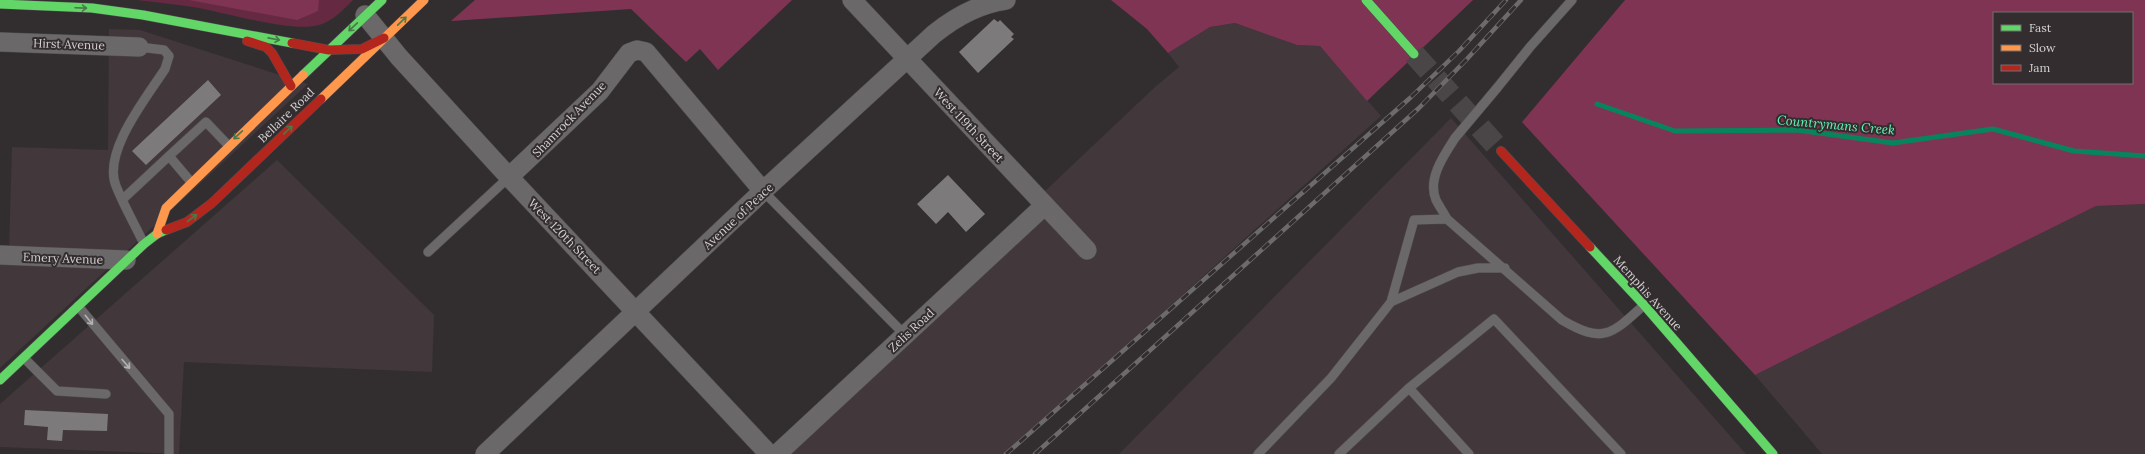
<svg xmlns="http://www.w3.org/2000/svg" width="2145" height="454" font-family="Lora,serif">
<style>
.built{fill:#42373b}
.green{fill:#652a41}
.forest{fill:#803453;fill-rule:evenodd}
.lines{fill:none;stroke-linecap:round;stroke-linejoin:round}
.stream{stroke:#08845c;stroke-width:5}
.building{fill:#7d7a7b}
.secondary-tunnel{stroke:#4a4648;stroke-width:22;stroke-dasharray:22 11;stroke-linecap:butt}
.lane-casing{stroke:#4e4b4d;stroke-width:10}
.street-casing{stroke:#4e4b4d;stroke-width:20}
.fast-casing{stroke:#4e4b4d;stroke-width:10}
.slow-casing{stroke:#4e4b4d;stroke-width:10}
.jam-casing{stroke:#4e4b4d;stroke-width:10}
.lane{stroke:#6b6869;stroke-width:9}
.street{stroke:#6b6869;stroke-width:19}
.fast{stroke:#63d668;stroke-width:9}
.slow{stroke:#ff974d;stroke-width:9}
.jam{stroke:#b3261e;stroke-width:9}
.rail-casing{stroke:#6d6a6c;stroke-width:4.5}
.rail{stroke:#332d2f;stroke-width:3;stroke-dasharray:9;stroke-linecap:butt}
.lane-bridge-casing{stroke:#4e4b4d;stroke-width:10;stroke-linecap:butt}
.lane-bridge{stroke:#6b6869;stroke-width:9}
.oneway{stroke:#497949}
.oneway2{stroke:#b4b2b2}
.labels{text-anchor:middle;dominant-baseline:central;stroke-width:4;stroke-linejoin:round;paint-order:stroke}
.street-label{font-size:12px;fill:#d4d1d2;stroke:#332d2f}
.water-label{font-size:13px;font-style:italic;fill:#64f5b7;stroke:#332d2f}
</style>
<rect width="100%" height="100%" fill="#322e30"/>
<path class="built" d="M1235,23L1297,45L1320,46L1381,116L1006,454H767L1155,87L1179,67L1168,53L1210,27Z
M109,29L140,30L308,84L0,368V251L9,250L12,147L108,150Z
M1451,118L1746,454H1119Z
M277,160L434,315L432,372L184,362L179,454L0,447V404Z
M2145,204V454H1822L1755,375L2096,206Z"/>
<path class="green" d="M136,0H353C343,10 333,21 319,25C293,33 223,12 193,7C174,4 155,2 136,0Z"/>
<path class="forest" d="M189,0H319L318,11L297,20Z
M475,0H792L718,70L700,49L686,62L631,9L451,21Z
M1111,0H1473L1367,101L1320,46L1297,45L1235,23L1210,27L1168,53L1147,29Z
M1625,0H2145V204L2096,206L1755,375L1522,122ZM1994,13H2132V83H1994Z"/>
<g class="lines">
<path class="stream" d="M1597,104L1675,131L1797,130L1893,143L1993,129L2074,151L2145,156"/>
</g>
<path class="building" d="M994,19L998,22L1000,20L1014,34L1011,37L1014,39L978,73L959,52Z
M208,80L221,95L146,165L132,151Z
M948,175L985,214L966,232L948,212L936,224L917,204Z
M25,410L108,414L107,431L63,430L62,441L47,440L48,427L24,425Z"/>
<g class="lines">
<path class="secondary-tunnel" d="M1414,54L1501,151"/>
<defs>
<path id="lane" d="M139,47L164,50L169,56L165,69C147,97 102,152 116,186C124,206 135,225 144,244
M1497,88L1530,47L1572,0
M1455,138C1444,155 1427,179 1436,200C1439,206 1444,213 1447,219L1562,320C1603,344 1611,335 1644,305
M169,156L206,122L228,145
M763,191L905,335
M123,199L169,156L191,182
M428,252L509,177
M1391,302L1458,272L1478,268H1505
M78,306L169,414V454
M24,358L57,391L106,394
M1409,388L1469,454
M1258,454L1331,378L1391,302L1414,220L1447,219
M1339,454L1409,388L1494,319L1621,454"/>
<path id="street" d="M852,0L1087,250
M365,15L399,57L509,177L769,454
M0,42L139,47
M509,177L600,91L629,53L637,50L646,52L763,191
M0,255L126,260
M485,454L763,191L934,34C955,17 978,4 1006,0
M777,454L1044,206"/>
<path id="fast" d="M1366,0L1414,54
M0,4L92,8L143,15L292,43
M303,75L382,0
M1590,247L1644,305L1773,454
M0,380L144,244L157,234L166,230"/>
<path id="slow" d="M321,99L424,0
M157,234L166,208L303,75"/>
<path id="jam" d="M247,41L266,47L272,53L291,86
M292,43L329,50L362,49L384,38
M1501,151L1590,247
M166,230L187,222L212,203L321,99"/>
</defs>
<use href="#lane" class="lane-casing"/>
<use href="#street" class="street-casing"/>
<use href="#fast" class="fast-casing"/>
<use href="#slow" class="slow-casing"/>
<use href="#jam" class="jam-casing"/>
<use href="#lane" class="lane"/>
<use href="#street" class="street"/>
<use href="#fast" class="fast"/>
<use href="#slow" class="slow"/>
<use href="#jam" class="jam"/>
<defs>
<path id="rail" d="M1006,454L1410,98L1459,51L1506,0
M1035,454L1419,108L1467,59L1521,0"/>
</defs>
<use href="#rail" class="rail-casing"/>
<use href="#rail" class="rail"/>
<defs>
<path id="lane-bridge" d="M1455,138L1497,88"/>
</defs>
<use href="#lane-bridge" class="lane-bridge-casing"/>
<use href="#lane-bridge" class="lane-bridge"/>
</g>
<defs><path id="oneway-shaft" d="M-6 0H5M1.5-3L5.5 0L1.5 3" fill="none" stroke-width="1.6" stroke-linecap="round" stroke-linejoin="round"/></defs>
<g class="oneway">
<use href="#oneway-shaft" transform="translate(81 8) rotate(2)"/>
<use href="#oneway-shaft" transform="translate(402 21) rotate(-44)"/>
<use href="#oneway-shaft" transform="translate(353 27) rotate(137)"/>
<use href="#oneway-shaft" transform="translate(274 39) rotate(11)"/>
<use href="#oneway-shaft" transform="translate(288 130) rotate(-44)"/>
<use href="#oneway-shaft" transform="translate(238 135) rotate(137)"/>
<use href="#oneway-shaft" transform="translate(192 218) rotate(-37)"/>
</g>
<g class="oneway2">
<use href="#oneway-shaft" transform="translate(89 320) rotate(51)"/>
<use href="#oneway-shaft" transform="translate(126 364) rotate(49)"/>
</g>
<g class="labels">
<g class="street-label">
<text transform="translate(69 44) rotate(2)">Hirst Avenue</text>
<text transform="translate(286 115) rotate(-44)">Bellaire Road</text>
<text transform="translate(569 119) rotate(-46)">Shamrock Avenue</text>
<text transform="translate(969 125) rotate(47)">West 119th Street</text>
<text transform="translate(738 216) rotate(-43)">Avenue of Peace</text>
<text transform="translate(565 236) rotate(46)">West 120th Street</text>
<text transform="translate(63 258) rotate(2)">Emery Avenue</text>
<text transform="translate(1648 293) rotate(48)">Memphis Avenue</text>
<text transform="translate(911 330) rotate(-43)">Zelis Road</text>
</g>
<g class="water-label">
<text transform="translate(1836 125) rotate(5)">Countrymans Creek</text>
</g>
</g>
<rect x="1993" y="12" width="140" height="72" fill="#332d2f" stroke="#736f70"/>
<rect x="2001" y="25" width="20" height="6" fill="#63d668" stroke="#736f70"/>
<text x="2029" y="32" font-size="12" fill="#d4d1d2">Fast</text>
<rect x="2001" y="45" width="20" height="6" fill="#ff974d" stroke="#736f70"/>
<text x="2029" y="52" font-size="12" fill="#d4d1d2">Slow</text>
<rect x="2001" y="65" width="20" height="6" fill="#b3261e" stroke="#736f70"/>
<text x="2029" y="72" font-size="12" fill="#d4d1d2">Jam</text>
</svg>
